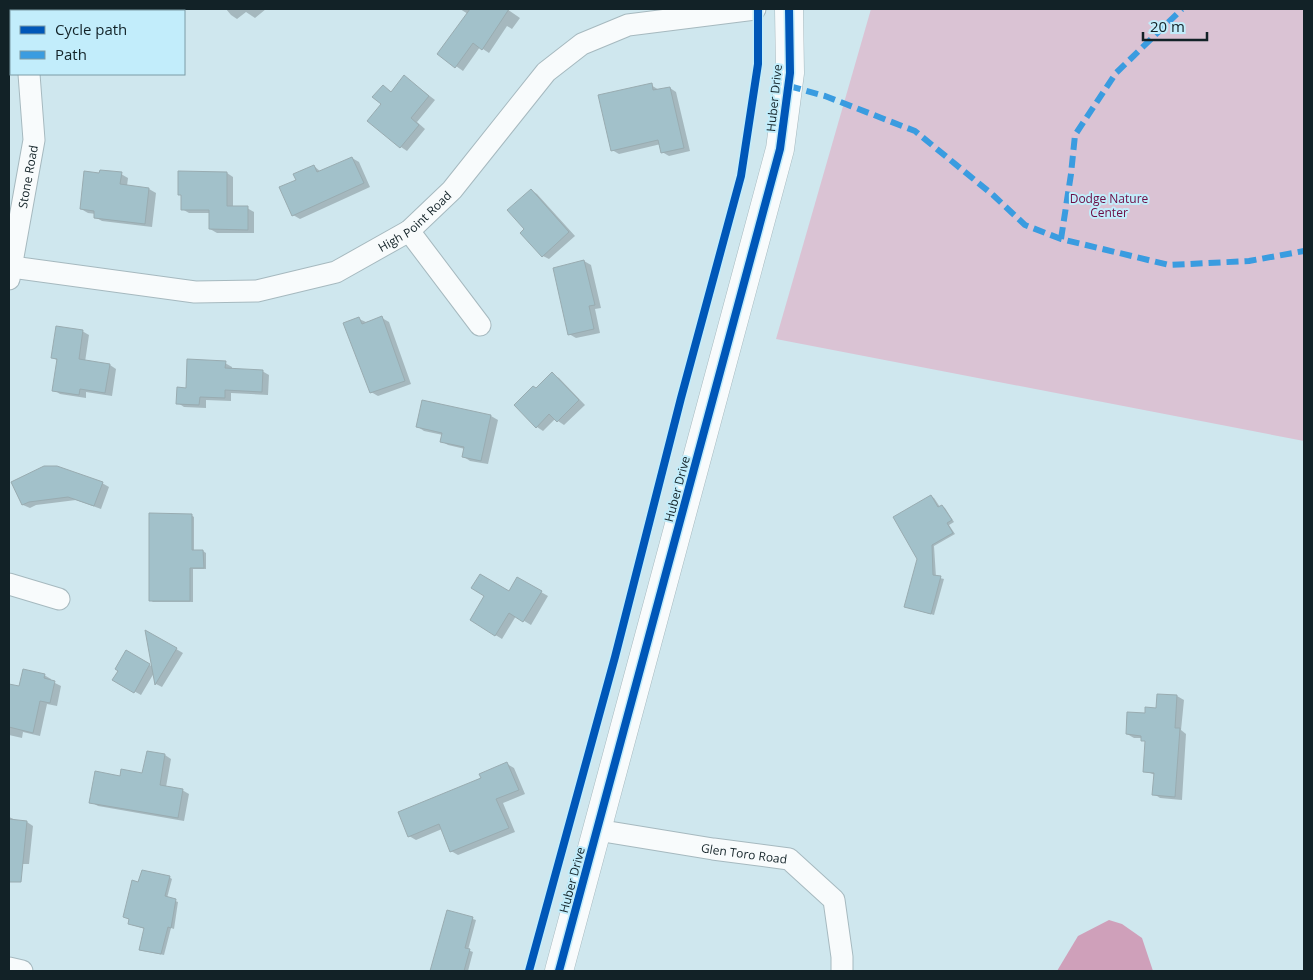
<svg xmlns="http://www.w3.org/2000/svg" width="1313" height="980" font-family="'Open Sans',sans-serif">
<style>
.green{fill:#dac3d4}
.water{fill:#cfa0ba}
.shadow{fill:#0003}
.building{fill:#a2c1ca;stroke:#99acb1}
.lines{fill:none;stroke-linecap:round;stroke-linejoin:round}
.street-casing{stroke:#a6b9bf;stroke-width:23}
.secondary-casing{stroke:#a6b9bf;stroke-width:29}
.street{stroke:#f8fbfc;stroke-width:21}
.secondary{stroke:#f8fbfc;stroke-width:28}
.quiet{stroke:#3a9ce0;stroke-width:6;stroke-dasharray:12 6;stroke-linecap:butt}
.cycleway-casing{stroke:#c2edfb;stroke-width:11}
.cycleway{stroke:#0057b8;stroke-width:8}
.labels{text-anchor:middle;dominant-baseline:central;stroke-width:4;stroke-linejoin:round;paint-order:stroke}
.street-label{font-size:12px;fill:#122227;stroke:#c2edfb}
.park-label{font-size:12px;fill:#6c0d44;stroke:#c2edfb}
</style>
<rect width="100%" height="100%" fill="#cfe7ee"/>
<path class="green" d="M871,9H1304V441L776,339Z"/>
<path class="water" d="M1109,920L1122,924L1142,938L1153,971H1057L1078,936Z"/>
<path class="shadow" d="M141,9H170L172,11H135Z
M226,9H266L255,18L246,12L237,19L231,15Z
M460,9H507L520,18L512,29L507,26L489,53L480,47L463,71L439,54L468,14Z
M405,77L435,100L417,122L425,129L407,151L401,147L382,104L383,87L392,92Z
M651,85L659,90L670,88L676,92L690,151L669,156L662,152L661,144L619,154L612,150Z
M352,158L359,162L370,187L300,219L293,215L298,181L314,166L321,172Z
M227,173L233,177V208H247L254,212V233H217L210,229V213H189L182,209V196L179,194Z
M121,174L128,178L127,186L149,189L156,193L152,227L102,221L95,217L96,214L88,213L81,209Z
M531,190L537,194L575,236L549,259L543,256L526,229Z
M584,261L591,265L601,308L595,309L600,333L576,338L569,334Z
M382,318L389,322L411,384L378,396L371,392L359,319L366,322Z
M82,331L89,335L85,362L110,365L116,369L112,396L86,392V398L60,394L54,390L58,361L52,357Z
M225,363L232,367V370L262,371L269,375L268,395L231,393V401L206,400V408L184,407L178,403Z
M552,374L559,378L585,405L564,425L555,419L543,431L537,427V389Z
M423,402L491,416L498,420L488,464L470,461L464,457L465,449L448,445L441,441L443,435L424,431L418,427Z
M12,483H102L109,487L101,509L76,500L36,505L30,508L23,505Z
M931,496L934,498L940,507L942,506L945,508L954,522L949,525L955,534L934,546L936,577L944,579L934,615L909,608Z
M191,515L194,517V551H203L206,553V569H193V602H153L150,600Z
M518,579L548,596L531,625L516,616L502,639L471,620L486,595L509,593Z
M147,632L183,653L162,687L156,684L154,673L141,695L114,680L119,670L126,651L153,667Z
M44,675L51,679V681L61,686L57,706L47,704L40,736L23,732L22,738L9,735V692L10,685L20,688Z
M1177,696L1184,700L1181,730L1186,734L1182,800L1160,798L1154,794L1155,775L1145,771L1147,742L1142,740L1143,738H1134L1127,734L1146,715Z
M165,755L171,759L166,787L182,790L189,794L184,821L98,806L91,802L121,777L144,774Z
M507,764L514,768L525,794L503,803L515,832L458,855L451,851L442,829L416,840L409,836L482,778Z
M9,817L18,821L27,822L33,826L29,864H9Z
M169,877L172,879L167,898L178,902L174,929L171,928L164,955L143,951L140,950L145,929L132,925L139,884Z
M448,911L476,920L468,950L473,952L468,971H431Z"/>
<path class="building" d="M470,9H509L482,50L473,43L455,68L437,54Z
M404,75L429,96L411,118L419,125L400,148L367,121L381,104L372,97L383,85L391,92Z
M652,83L653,90L670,87L684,148L661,153L658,140L611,151L598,95Z
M352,157L364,183L292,216L279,187L296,180L293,174L314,165L317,172Z
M100,170L122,172L120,184L149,188L145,224L94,218V211L80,209L84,171L99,173Z
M178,171L227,172V206H248V230L209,229V210H181V195H178Z
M531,189L569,232L542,257L520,233L524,229L507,210Z
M584,260L595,305L589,306L594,329L568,335L553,268Z
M382,316L405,381L370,393L343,323L359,317L362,324Z
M56,326L83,330L79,359L110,364L105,393L80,389L79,395L52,391L57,359L51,358Z
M187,359L226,361L225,368L263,370L262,392L225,390V398L200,397L199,405L176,404L177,387L186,388Z
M552,372L579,400L557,422L549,414L536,428L514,405L533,386L536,388Z
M422,400L491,415L481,461L462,457L464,447L440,442L442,433L416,427Z
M44,466H57L103,482L94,506L68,497L29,502L22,505L11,482Z
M931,495L938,507L942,505L952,520L947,523L953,533L932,545L933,575L941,576L931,614L904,607L917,559L893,517Z
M149,513L192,514V550H203L204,568H190V601H149Z
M480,574L509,591L517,577L542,591L523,622L509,613L495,636L470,620L484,596L471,588Z
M145,630L177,648L155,685Z
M126,650L150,664L134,693L112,680L118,671L115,669Z
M23,669L45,674L44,678L55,681L50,703L40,701L33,733L9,727V684L19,686Z
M1157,694L1177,695L1175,728H1180L1175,797L1152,795L1154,773L1143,772L1145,741H1141V736L1126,734L1127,712L1145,713V707L1156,708Z
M147,751L165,754L160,785L183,789L178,818L89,803L95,771L120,776L121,769L142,773Z
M507,762L519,790L496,799L509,828L450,852L439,824L408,837L398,812L481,778L479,774Z
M9,819L27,821L21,882H9Z
M142,870L170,876L165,896L176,899L171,928L168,927L161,954L139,950L144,928L128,924L129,919L123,917L132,880L138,882Z
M447,910L473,917L465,948L470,949L464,971H430Z"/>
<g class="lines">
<defs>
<g id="street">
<path d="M25,9V11"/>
<path d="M409,231L480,325"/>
<path id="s1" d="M12,267L195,292L257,291L336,272L409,231L452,190L546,72L582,44L628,25L755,9"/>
<path id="s2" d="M9,279L34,140L29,74"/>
<path d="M9,584L59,599"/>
<path id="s3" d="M597,830L713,849L789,859L834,900L842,957V971"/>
<path d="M9,968L22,971"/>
</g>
<path id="secondary" d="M559,971L780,149L790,73L789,9"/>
</defs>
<use href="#street" class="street-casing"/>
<use href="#secondary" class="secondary-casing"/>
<use href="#street" class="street"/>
<use href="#secondary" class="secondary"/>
<path class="quiet" d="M789,86L825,96L915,131L993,195L1025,225L1061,239L1169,265L1249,261L1304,251
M1061,239L1071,174L1075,135L1116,73L1182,9"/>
<defs>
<path id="cycleway" d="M529,971L615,657L681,398L741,176L758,64V9
M559,971L780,149L790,73L789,9"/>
</defs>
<use href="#cycleway" class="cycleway-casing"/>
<use href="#cycleway" class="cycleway"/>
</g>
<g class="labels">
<g class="street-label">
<text transform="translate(774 98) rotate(-84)">Huber Drive</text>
<text stroke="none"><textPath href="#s2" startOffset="104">Stone Road</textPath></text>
<text stroke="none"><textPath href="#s1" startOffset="422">High Point Road</textPath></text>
<text transform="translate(677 489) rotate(-75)">Huber Drive</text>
<text stroke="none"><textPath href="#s3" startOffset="149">Glen Toro Road</textPath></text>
<text transform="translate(572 880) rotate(-75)">Huber Drive</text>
</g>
<g class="park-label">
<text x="1109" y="198">Dodge Nature<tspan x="1109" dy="14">Center</tspan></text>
</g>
</g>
<rect width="1313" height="980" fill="none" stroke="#122227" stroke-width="20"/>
<rect x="10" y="10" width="175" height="65" fill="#c2edfb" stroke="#7c9ca6"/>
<rect x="20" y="26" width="25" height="8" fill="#0057b8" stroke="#7c9ca6"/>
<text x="55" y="35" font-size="15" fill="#122227">Cycle path</text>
<rect x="20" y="51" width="25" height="8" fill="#3a9ce0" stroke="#7c9ca6"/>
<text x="55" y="60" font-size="15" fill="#122227">Path</text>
<path d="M1143 32v8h64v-8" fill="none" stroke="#122227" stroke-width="2.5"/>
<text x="1150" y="32" font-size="15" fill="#122227" stroke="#c2edfb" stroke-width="4" paint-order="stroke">20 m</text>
</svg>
